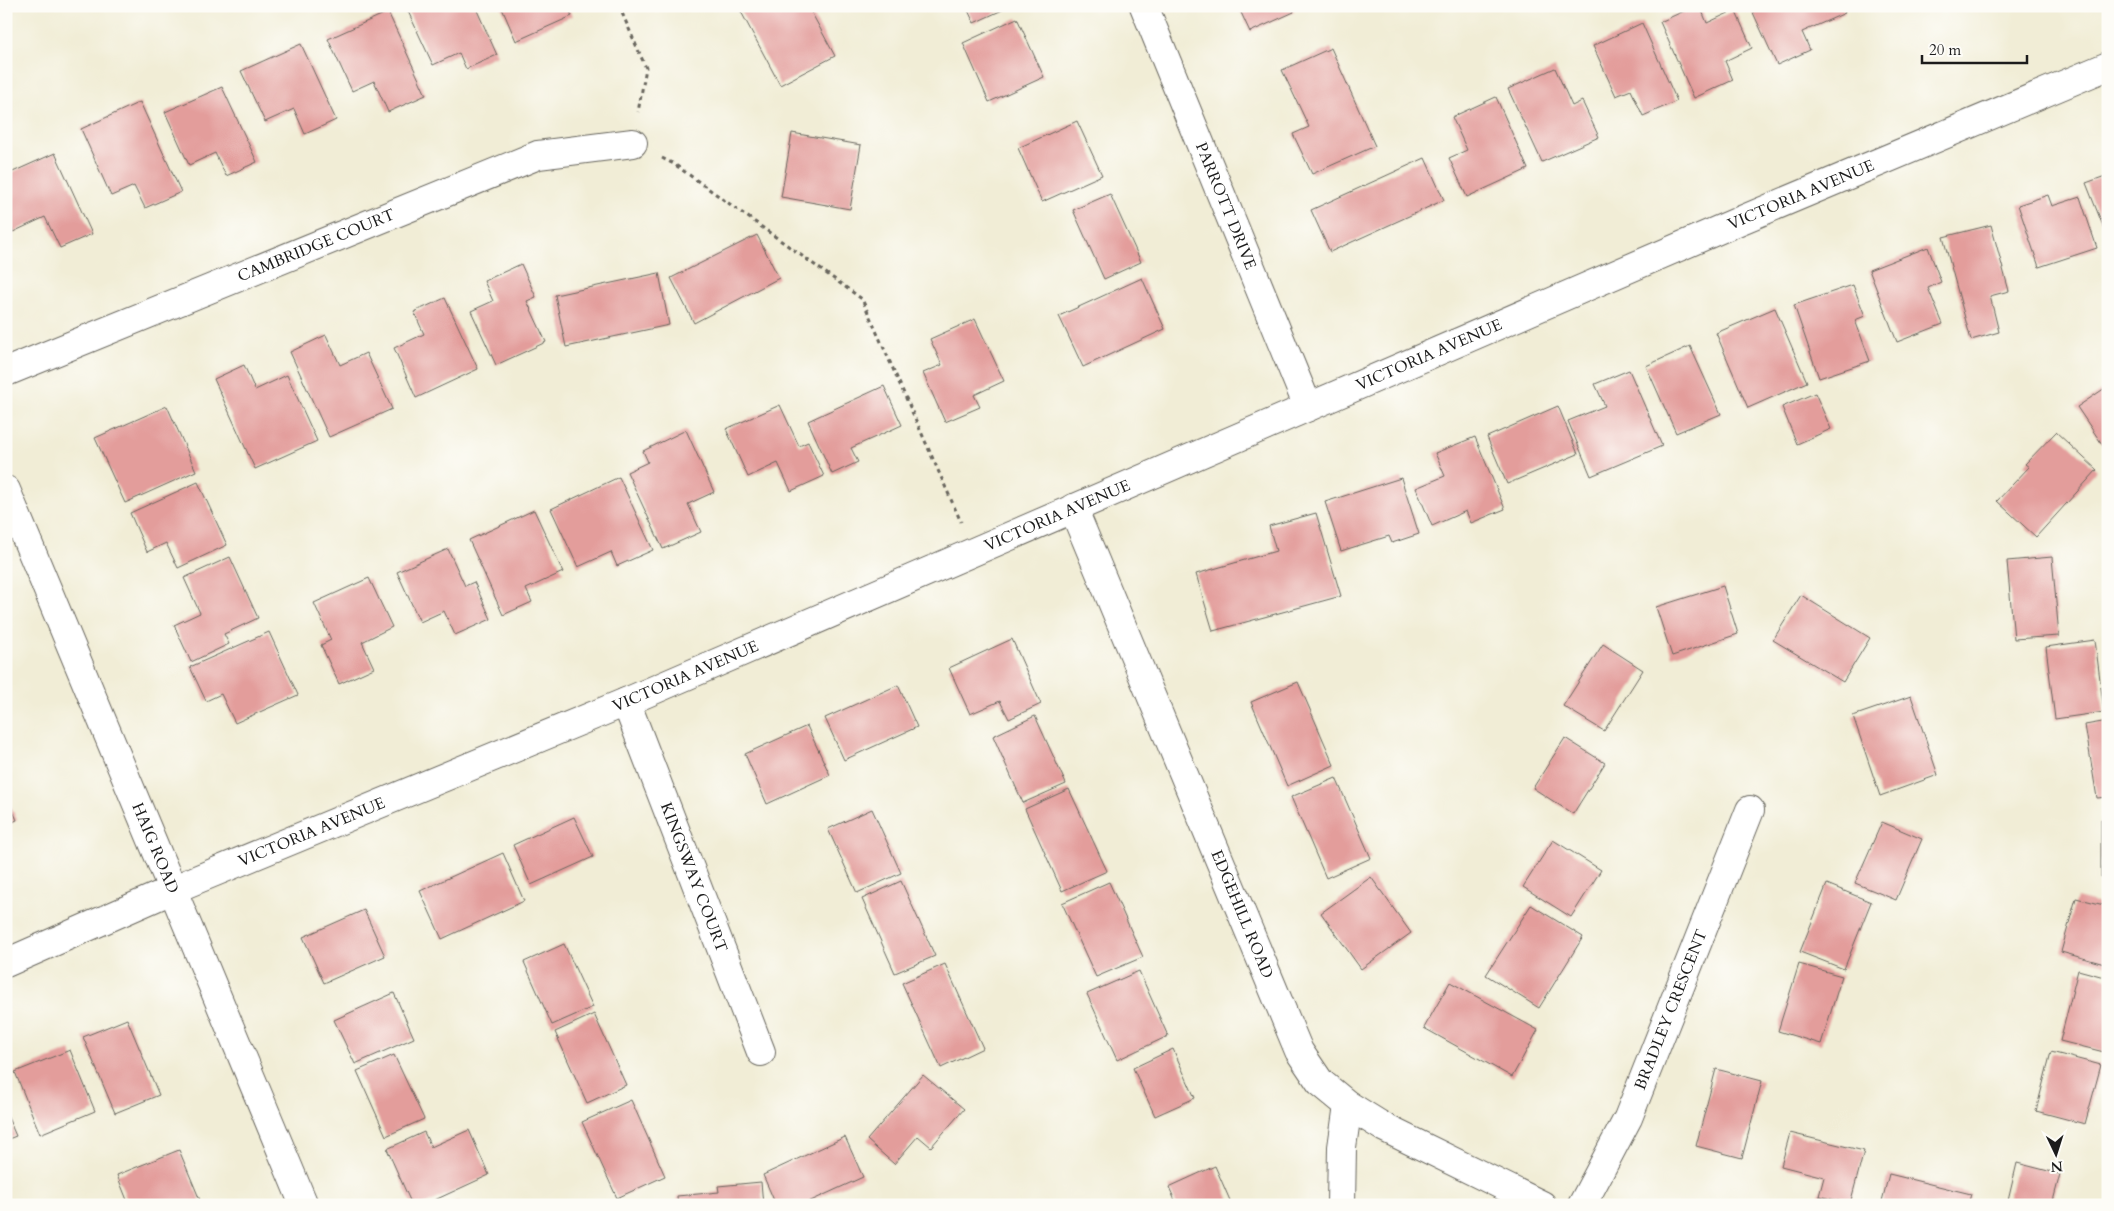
<svg xmlns="http://www.w3.org/2000/svg" width="2114" height="1211" font-family="Cardo,serif">
<style>
.building{fill:#e39d9b}
.lines{fill:none;stroke-linecap:round;stroke-linejoin:round}
.minor-casing{stroke:#67655d;stroke-width:30}
.tertiary-casing{stroke:#67655d;stroke-width:30}
.path{stroke:#67655d;stroke-width:3;stroke-dasharray:4 4;stroke-linecap:butt}
.minor{stroke:#fff;stroke-width:28}
.tertiary{stroke:#fff;stroke-width:28}
.labels{text-anchor:middle;dominant-baseline:central;stroke-width:4.5;stroke-linejoin:round;paint-order:stroke}
.street-label{font-size:16px;fill:#1c1c1c;stroke:#fdfcf7}
</style>
<rect width="100%" height="100%" fill="#fdfcf7"/>
<filter id="ink" filterUnits="userSpaceOnUse"><feTurbulence type="fractalNoise" baseFrequency=".02" numOctaves="2"/><feDisplacementMap in="SourceGraphic" scale="10" xChannelSelector="R" yChannelSelector="G"/><feConvolveMatrix kernelMatrix="1 2 1 2 8 2 1 2 1" color-interpolation-filters="sRGB"/></filter>
<filter id="wash" filterUnits="userSpaceOnUse"><feTurbulence type="fractalNoise" baseFrequency=".0096" numOctaves="4" result="noise"/><feDisplacementMap in="SourceGraphic" scale="20" xChannelSelector="R" yChannelSelector="G"/><feGaussianBlur stdDeviation="1.12" result="paint"/><feColorMatrix in="noise" values="0 0 0 0 0 0 0 0 0 0 0 0 0 0 0 0 0 1.4 0 .05"/><feComposite in="paint" operator="in"/></filter>
<g filter="url(#wash)">
<rect width="100%" height="100%" fill="#f1edd6"/>
<g id="blocks">
<path class="building" d="M475,6L497,55L466,69L459,53L433,65L406,7Z
M501,6H575L569,9L572,16L516,41Z
M738,6H808L835,56L780,85Z
M966,6H1011L974,23Z
M1238,6H1292L1294,12L1250,32Z
M1695,6H1700L1707,23L1735,10L1752,48L1725,61L1733,80L1694,98L1660,22Z
M1750,6H1842L1845,13L1802,32L1810,50L1777,65Z
M388,12L426,95L388,112L374,81L352,91L328,39Z
M1017,18L1044,77L989,102L963,43Z
M1642,23L1677,101L1643,116L1631,90L1616,96L1593,46Z
M301,44L336,120L305,134L294,109L265,122L241,71Z
M1331,48L1375,146L1312,174L1293,134L1309,127L1282,70Z
M1555,68L1572,106L1582,101L1599,137L1542,162L1508,89Z
M222,87L257,162L226,176L215,153L189,165L165,112Z
M1496,97L1528,169L1467,197L1449,158L1467,150L1452,117Z
M140,102L181,192L145,208L134,186L111,196L81,129Z
M1077,121L1102,175L1042,202L1018,148Z
M792,133L861,145L850,209L781,197Z
M55,153L92,234L60,248L45,217L13,232L6,217V175Z
M1425,158L1444,200L1330,252L1311,210Z
M2108,175V230L2105,231L2086,183Z
M1110,194L1141,262L1104,279L1073,210Z
M2048,195L2052,206L2080,197L2097,248L2039,267L2018,205Z
M1991,225L2009,291L1990,296L1999,332L1971,340L1943,237Z
M757,235L779,278L694,323L671,278Z
M1928,247L1941,282L1928,288L1943,324L1897,342L1869,270Z
M521,264L536,297L527,301L546,342L496,365L471,311L493,301L484,281Z
M659,273L669,325L566,347L555,295Z
M1142,278L1165,329L1083,367L1059,316Z
M1853,285L1865,316L1855,320L1870,361L1819,378L1794,305Z
M445,298L478,369L416,398L394,348L424,334L414,312Z
M1775,308L1807,382L1748,408L1716,333Z
M975,319L1004,381L974,395L980,407L945,422L923,373L942,365L930,339Z
M326,335L340,365L366,353L392,409L329,437L290,352Z
M1690,346L1721,414L1676,433L1646,366Z
M244,365L255,390L287,375L317,441L255,469L214,379Z
M1629,370L1662,446L1591,476L1568,421L1605,406L1595,384Z
M884,386L902,425L851,448L858,462L832,474L808,421Z
M2108,386V453L2077,407Z
M1815,393L1831,429L1797,444L1782,407Z
M780,405L799,446L808,442L824,476L791,491L778,463L748,477L726,429Z
M167,406L196,471L125,503L95,438Z
M1558,406L1578,454L1507,484L1487,437Z
M686,430L714,492L688,504L701,532L663,549L627,472L648,462L643,451Z
M2056,432L2097,470L2036,537L1997,501L2029,467L2025,464Z
M1475,437L1505,509L1471,523L1466,511L1432,526L1416,488L1445,476L1435,453Z
M619,477L653,550L617,566L611,552L578,567L551,509Z
M1401,478L1419,534L1392,543L1389,536L1341,551L1325,502Z
M198,482L227,545L178,568L166,543L147,552L130,513Z
M534,510L563,572L526,589L532,602L503,615L469,540Z
M1316,513L1341,596L1213,631L1196,574L1276,551L1269,526Z
M448,549L465,586L474,582L491,619L455,635L444,611L420,622L397,572Z
M230,557L258,618L224,634L229,644L191,662L174,625L200,613L184,578Z
M2052,557L2059,636L2014,639L2007,561Z
M369,578L392,627L362,642L374,668L339,684L321,645L331,640L314,603Z
M1723,586L1738,634L1672,656L1656,607Z
M1801,595L1870,638L1843,682L1773,640Z
M269,632L298,695L235,723L221,694L206,701L190,667Z
M1012,639L1041,704L1009,719L1000,701L970,714L949,668Z
M2095,640L2104,712L2055,719L2046,647Z
M1603,644L1643,670L1604,731L1563,706Z
M1298,682L1334,765L1287,786L1251,702Z
M898,685L917,727L844,760L825,718Z
M1911,696L1938,775L1880,796L1853,716Z
M1035,716L1066,784L1023,803L993,736Z
M2108,721V797L2097,798L2085,725Z
M807,726L830,775L767,804L745,754Z
M1565,738L1605,763L1573,814L1533,788Z
M1336,778L1371,858L1326,878L1291,797Z
M1069,789L1107,871L1062,891L1025,809Z
M6,796L17,820L6,825Z
M872,809L901,873L857,893L828,829Z
M574,817L593,857L531,885L513,845Z
M2101,819H2108V877H2101Z
M1882,822L1922,839L1896,900L1855,883Z
M1553,840L1601,870L1571,917L1523,887Z
M503,853L524,901L442,939L420,891Z
M1371,877L1411,933L1361,969L1321,913Z
M901,881L935,956L895,973L862,899Z
M1109,882L1143,957L1096,977L1062,903Z
M1827,884L1871,902L1844,969L1800,952Z
M2076,898L2108,906V965L2061,952Z
M1531,905L1583,937L1539,1008L1486,975Z
M364,910L385,956L324,983L303,937Z
M564,944L593,1007L552,1025L524,962Z
M945,964L983,1048L941,1068L902,983Z
M1799,964L1842,976L1821,1044L1778,1031Z
M2078,970L2108,978V1053L2060,1041Z
M1139,971L1168,1036L1117,1060L1087,994Z
M1450,982L1538,1030L1512,1077L1424,1028Z
M394,993L414,1038L355,1064L334,1020Z
M594,1014L626,1085L587,1103L555,1032Z
M127,1019L159,1095L115,1113L83,1037Z
M1173,1049L1195,1098L1155,1116L1133,1068Z
M70,1050L95,1111L40,1134L15,1072Z
M2051,1052L2101,1065L2085,1124L2036,1111Z
M394,1055L424,1119L386,1136L357,1071Z
M1716,1069L1762,1081L1742,1158L1696,1146Z
M923,1075L964,1109L931,1147L918,1136L894,1164L867,1140Z
M631,1100L665,1176L617,1198L582,1122Z
M6,1113L16,1136L6,1140Z
M469,1130L489,1175L424,1205H412L387,1149L424,1132L431,1147Z
M1790,1133L1864,1151L1850,1204L1819,1196L1824,1177L1781,1166Z
M845,1137L863,1177L802,1205H776L763,1175Z
M179,1150L202,1205H129L117,1175Z
M2017,1163L2060,1174L2052,1205H2007Z
M1215,1166L1232,1205H1177L1169,1187Z
M1889,1174L1971,1194L1968,1205H1881Z
M761,1182L763,1205H678L677,1196L719,1192L718,1186Z
M458,1201L460,1205H449Z"/>
</g>
</g>
<g filter="url(#ink)">
<use href="#blocks" fill-opacity="0" stroke="#67655d" stroke-width="1"/>
<g class="lines">
<defs>
<g id="minor">
<path id="s1" d="M1144,6L1308,407"/>
<path id="s2" d="M6,372L538,155L633,143"/>
<path id="s3" d="M1073,508L1299,1051L1320,1082L1348,1105L1385,1128L1542,1205"/>
<path id="s4" d="M626,702L761,1052"/>
<path d="M6,963L174,889"/>
<path d="M1341,1205L1342,1147L1348,1105"/>
<path id="s5" d="M1582,1205L1628,1118L1750,810"/>
</g>
<g id="tertiary">
<path id="s6" d="M6,490L304,1205"/>
<path id="s7" d="M174,889L626,702L1739,221L2108,66"/>
</g>
</defs>
<use href="#minor" class="minor-casing"/>
<use href="#tertiary" class="tertiary-casing"/>
<path class="path" d="M619,6L646,68L638,112
M662,158L674,164L862,299L961,522"/>
<use href="#minor" class="minor"/>
<use href="#tertiary" class="tertiary"/>
</g>
</g>
<g class="labels">
<g class="street-label">
<text stroke="none"><textPath href="#s7" startOffset="1769">VICTORIA AVENUE</textPath></text>
<text stroke="none"><textPath href="#s1" startOffset="216">PARROTT DRIVE</textPath></text>
<text stroke="none"><textPath href="#s2" startOffset="335">CAMBRIDGE COURT</textPath></text>
<text stroke="none"><textPath href="#s7" startOffset="1364">VICTORIA AVENUE</textPath></text>
<text stroke="none"><textPath href="#s7" startOffset="959">VICTORIA AVENUE</textPath></text>
<text stroke="none"><textPath href="#s7" startOffset="554">VICTORIA AVENUE</textPath></text>
<text stroke="none"><textPath href="#s7" startOffset="149">VICTORIA AVENUE</textPath></text>
<text stroke="none"><textPath href="#s6" startOffset="388">HAIG ROAD</textPath></text>
<text stroke="none"><textPath href="#s4" startOffset="188">KINGSWAY COURT</textPath></text>
<text stroke="none"><textPath href="#s3" startOffset="440">EDGEHILL ROAD</textPath></text>
<text stroke="none"><textPath href="#s5" startOffset="215">BRADLEY CRESCENT</textPath></text>
</g>
</g>
<rect width="2114" height="1211" fill="none" stroke="#fdfcf7" stroke-width="25"/>
<g transform="translate(2056 1154) rotate(176)" stroke="#fdfcf7" stroke-width="4" paint-order="stroke">
<path d="M0-4L9 19L0 12L-9 19Z" fill="#1c1c1c"/>
<text y="-8" font-size="14" font-weight="bold" text-anchor="middle" fill="#1c1c1c">N</text>
</g>
<path d="M1922 55v8h105v-8" fill="none" stroke="#1c1c1c" stroke-width="2.5"/>
<text x="1929" y="55" font-size="15" fill="#1c1c1c" stroke="#fdfcf7" stroke-width="4" paint-order="stroke">20 m</text>
</svg>
